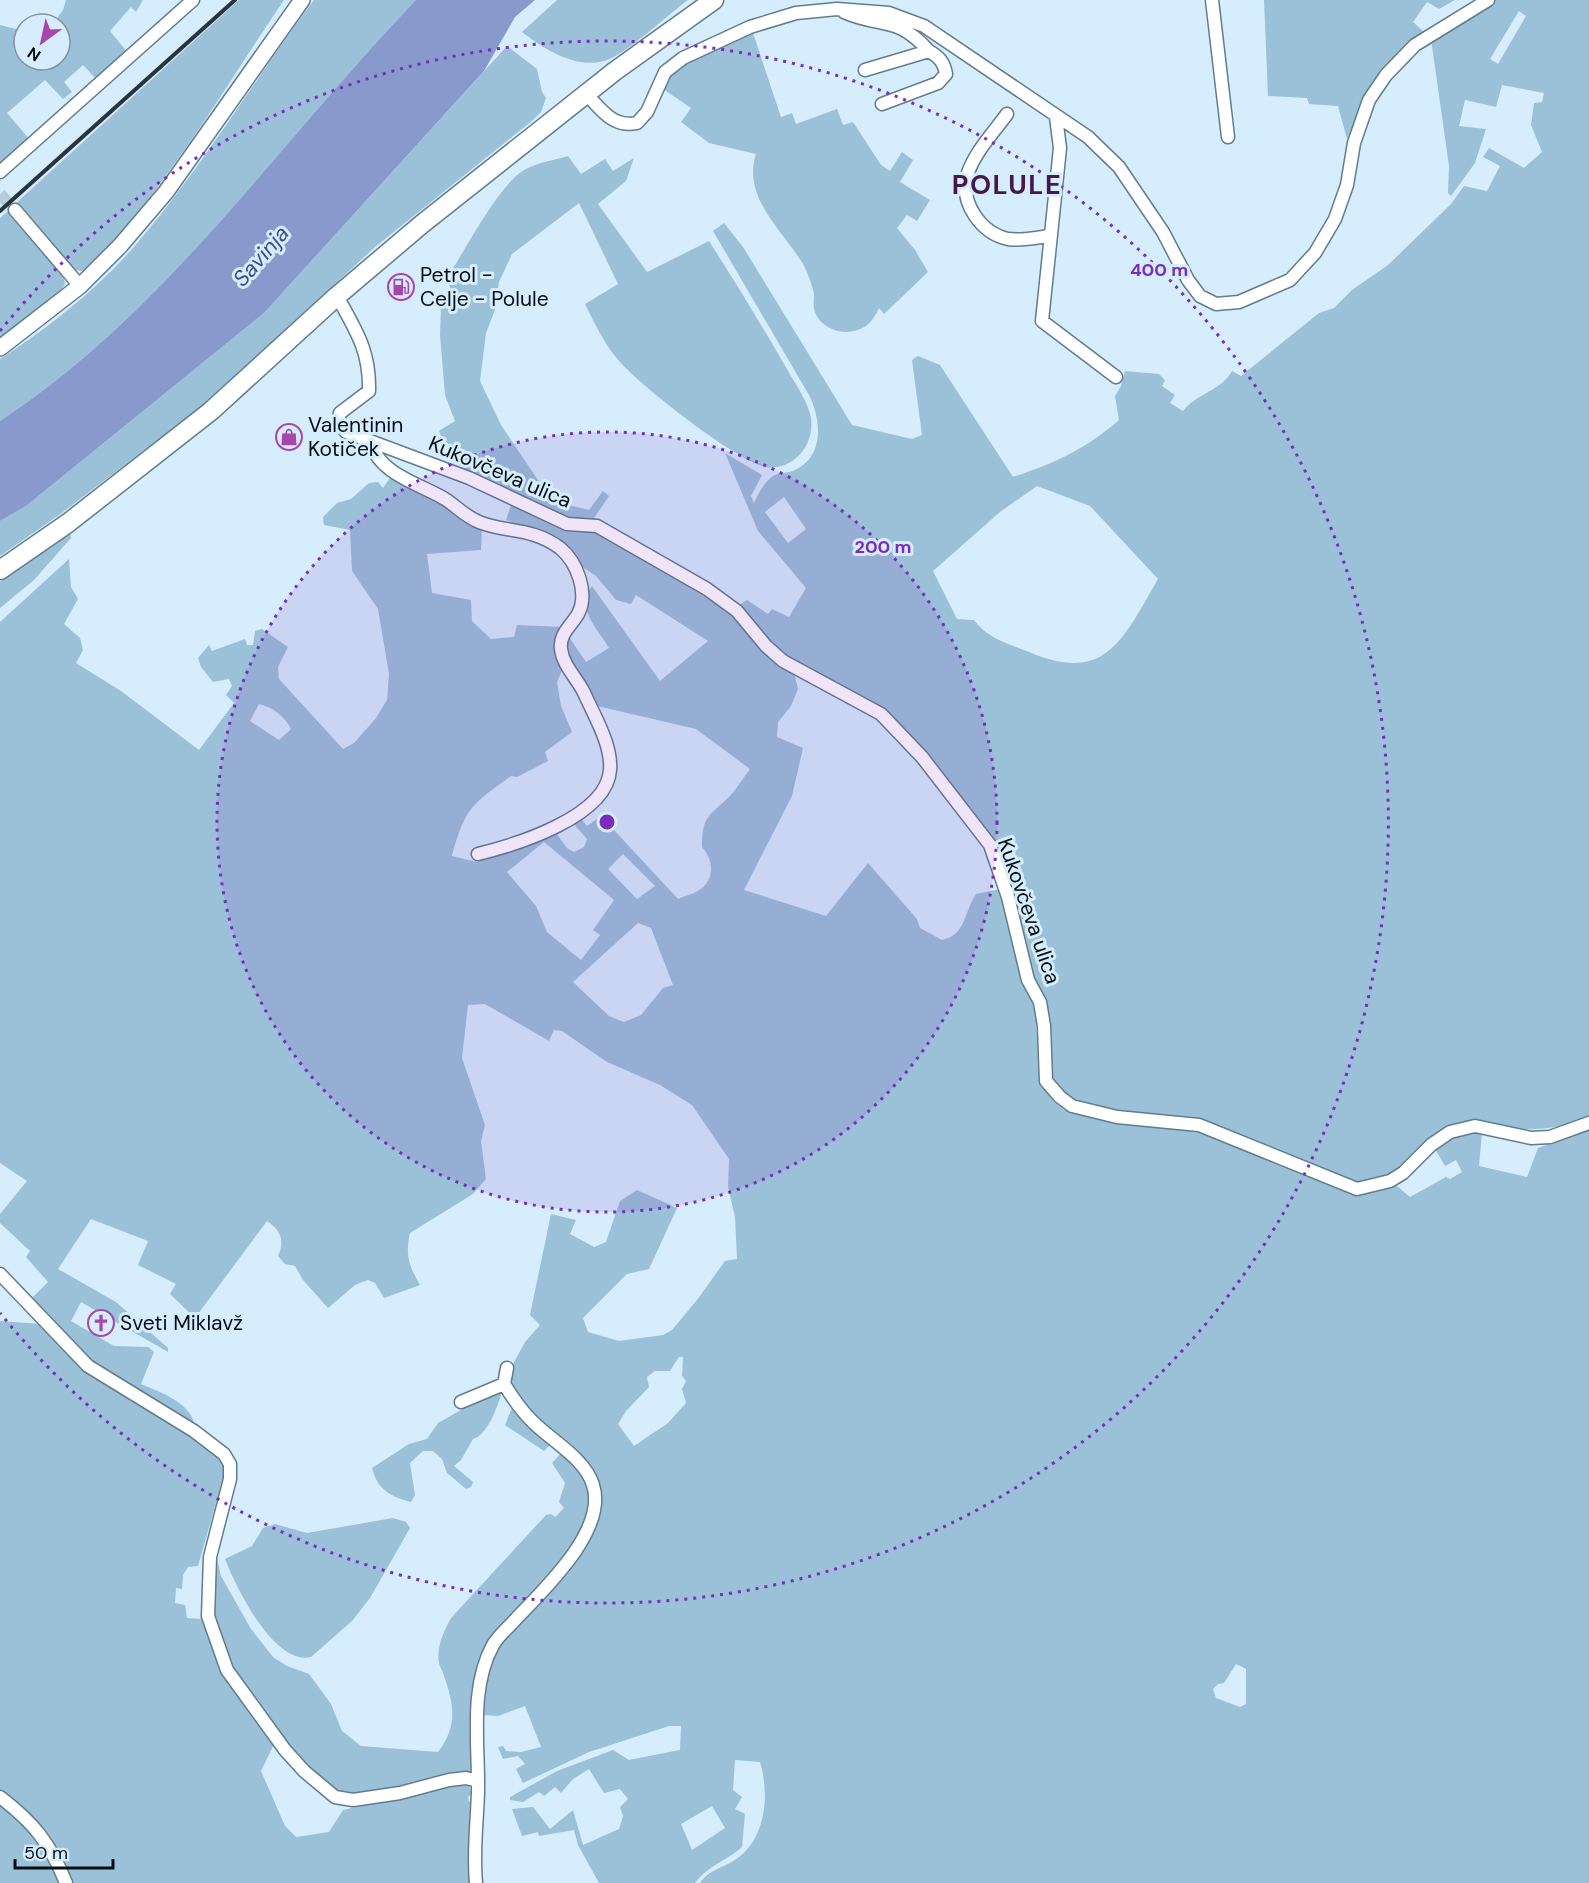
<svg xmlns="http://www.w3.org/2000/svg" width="1589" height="1883" font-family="'DM Sans',sans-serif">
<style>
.green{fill:#9ac1d8;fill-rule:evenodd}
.water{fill:#89c}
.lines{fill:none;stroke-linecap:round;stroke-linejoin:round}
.minor-tunnel{stroke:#b6ccd9;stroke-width:12;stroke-dasharray:12 6;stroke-linecap:butt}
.minor-casing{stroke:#617d8d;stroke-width:15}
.tertiary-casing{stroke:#617d8d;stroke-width:18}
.primary-casing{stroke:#617d8d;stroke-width:21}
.minor{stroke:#fff;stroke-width:12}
.tertiary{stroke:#fff;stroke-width:15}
.primary{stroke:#fff;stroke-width:18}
.rail{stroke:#29353c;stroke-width:4}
.ring{fill:none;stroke:#7b2cbf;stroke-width:3;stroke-dasharray:3 6}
.labels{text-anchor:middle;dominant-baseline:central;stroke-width:6;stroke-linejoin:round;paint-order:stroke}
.poi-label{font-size:21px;fill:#040e13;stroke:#d5edfc;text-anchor:start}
.street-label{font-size:21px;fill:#040e13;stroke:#d5edfc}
.water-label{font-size:22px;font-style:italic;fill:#3d4d8e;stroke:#d5edfc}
.district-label{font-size:27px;font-weight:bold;letter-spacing:1.5px;fill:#471849;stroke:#d5edfc}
.centre{fill:#7b2cbf;stroke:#d5edfc;stroke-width:3}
.ring-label{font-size:18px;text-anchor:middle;font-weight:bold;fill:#7b2cbf;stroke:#d5edfc;stroke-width:6;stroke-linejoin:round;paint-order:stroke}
</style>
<rect width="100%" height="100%" fill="#d5edfc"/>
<path class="green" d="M66,0H143L136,12L131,7L110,31L128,53L98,81L83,65L64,82L72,92L63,99L45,80L7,113L30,140L0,163V25L24,31V60H60V24H53L63,10Z
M239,0H284C245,57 210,116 169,171C144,207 117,243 82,271L74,270L15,204Z
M314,0H416C280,141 166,312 0,421V359C48,328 95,291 133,248C200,171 253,81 314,0Z
M557,0H688C667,15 626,55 604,61C575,69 544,49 522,32Z
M1264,0H1455L1439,9L1427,2L1413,22L1424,32C1389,58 1365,99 1347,139L1338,106L1309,104L1307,98L1268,96Z
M1495,0H1589V1116C1546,1135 1517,1130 1472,1122L1399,1170L1363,1183L1336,1177L1199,1120L1087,1107L1067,1096L1051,1081L1031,979L1003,866L902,732L777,652L738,606L747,600L768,614L772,609L789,617L806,588L758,531L725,453L762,475L751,496L754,503C758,494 764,482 773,476C779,472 789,473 795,470C825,456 821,419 809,395L713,231L724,223L743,247L852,425L912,439L922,435L912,360L918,356L940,365L1013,477C1055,463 1086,449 1119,420L1115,396L1121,386L1125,371L1159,374L1165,380L1162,386L1175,395L1170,403L1183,411C1196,394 1222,390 1232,371L1241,376L1319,313L1334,308L1352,290L1388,265L1451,204L1464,186L1487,191L1500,166L1483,157L1489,148L1524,168L1542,152L1531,125L1534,103L1542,102L1544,93L1502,85L1496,107L1465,100L1459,126L1486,129L1475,163L1451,196L1448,193L1449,166L1431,39ZM1519,11L1526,16L1498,64L1490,59ZM1037,486L1090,506L1158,579C1123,639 1106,685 1029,652C1005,642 990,640 974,620L957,619L933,571L1000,512ZM784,497L806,529L788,543L765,512Z
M753,33L781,117L792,113L796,124L837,109L843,125L853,122L881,165L890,171L902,152L913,160L900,182L930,200L917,221L907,215L897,228L915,250L928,272L884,314L879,308C872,323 865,330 848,332C834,333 816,323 814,308C813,302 815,295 813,290C811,282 807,271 803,264C782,230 742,197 756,154L709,143L681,122L691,108L663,89L672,73L686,64Z
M507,46L537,69L542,92L546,98L541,112L533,120L375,247L206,403L59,515L0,556V521L26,506L264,313Z
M568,156L581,174L605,159L613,171L634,158L626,181L598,204L647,272L709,241C736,283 762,326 787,369C795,384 808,401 811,418C813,433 808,448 796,458C788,465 777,469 766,467C736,461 641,386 620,362C604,344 595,324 585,304L618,284L579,203L512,254L499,282L495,310L486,333L480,381L501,425L544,489L564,504L589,510L603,491L609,496L592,521L566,518L462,470L463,465L445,445L439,431L455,421L445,395L440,335L441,305L451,289L446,279C465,252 500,180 528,168C540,162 555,160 568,156Z
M8,211L63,275L65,284L60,292L0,338V218Z
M392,475L482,528L481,550L427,554L432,593L471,600L472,621L491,639L514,637L517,625L563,627L564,666L557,682L561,706L572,732L545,752L548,761L517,777L511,776C472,804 465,808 452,856L477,862L554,830L567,848L574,852L584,847L587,839L571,821L579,816L587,826L601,816L678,899C684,896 690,895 696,892C716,882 714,860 702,847C702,816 709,816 730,796C737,788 743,778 750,769L696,729L593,705L565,654L567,634L586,662L609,648C597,628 575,608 592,586L660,681L708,641L636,595L631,604L616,600L596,576L581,566L557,540L506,520L511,505L568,528L598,531L706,593L738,617L794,672L798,689L791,706L778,722L777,737L803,748L792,796L744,890L826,916L868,863L917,919L920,928L942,940C966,935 964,912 976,894L1000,889L1022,984L1035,1007L1040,1079L1054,1102L1064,1110L1115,1121L1206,1131L1352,1192L1368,1193L1397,1186L1410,1197L1446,1177L1450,1179L1462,1172L1456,1160L1445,1166L1435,1149C1451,1136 1461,1131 1482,1132L1479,1166L1527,1177L1538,1148L1589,1130V1883H700C710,1869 721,1869 735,1860C766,1840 770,1795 760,1762L735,1760L733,1790L742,1797L735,1809L745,1814L742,1847C725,1862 710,1864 695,1883H599L578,1845L574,1830L539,1836L538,1832L522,1836L512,1809L533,1807L550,1829L573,1810L583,1845L619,1829L623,1816L620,1807L628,1799L620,1789L604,1793L589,1769L573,1779L561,1793L555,1787L544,1796L539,1792L523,1802L510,1800V1797L557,1771L613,1750L629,1760L680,1750L681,1726H669L589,1752L523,1783L516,1769L525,1764L518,1756L503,1759L498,1747L503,1746L506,1751L521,1752L541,1747L525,1706L498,1716L482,1715V1691L494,1652L563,1575L600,1497L557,1441L515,1393L510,1378L512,1366L525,1342L540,1325L530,1315L551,1214L576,1220L570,1234L594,1247L606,1242L620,1201L637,1190L677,1208L649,1269L627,1274L583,1318L588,1332L619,1341L663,1335L672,1330L697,1300L725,1261L737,1259L735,1217L728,1187L729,1159L692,1105L660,1085L607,1062L562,1031L554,1030L549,1041L485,1004L468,1005L462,1058L485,1125L481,1141L486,1179L473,1194L410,1233C405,1255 409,1266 420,1285L384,1298L375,1283L368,1280L355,1285L328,1308L303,1280L295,1266L285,1264L278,1256C285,1241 281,1230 267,1221L195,1318L170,1294L176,1284L138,1265L148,1241L91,1219L58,1269L116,1302L168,1348V1352L81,1302L71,1321L114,1346L148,1347L154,1352L141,1384C160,1392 193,1403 195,1428L105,1375L31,1299L48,1282L26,1257L30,1251L0,1223V1214L27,1181L0,1163V622L69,559L71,587L78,599L64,624L80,638L83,650L76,663L121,691L199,750L234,703L226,695L232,686L229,679L213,682L201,667L198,658L209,645L212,651L245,639L247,645H253L255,631L262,629L288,647L278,667L279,679L343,749L354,743L376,718L387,700L389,674L378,609L352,571L350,530L324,525L323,517L337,503L351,499L369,483L378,482L383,488ZM259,704C273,707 285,717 291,729L279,740L250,721ZM544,842L614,900L593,930L600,935L581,960L547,932L536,906L507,872ZM623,854L655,886L637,899L608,869ZM638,923L651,928L673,985L663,988L641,1015L624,1022L609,1016L573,982ZM679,1357H683L682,1376L686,1381L682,1389L686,1403L668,1423L634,1446L618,1424L626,1411L649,1387L647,1377L655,1371H670ZM1236,1664L1246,1669V1704L1240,1707L1216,1698L1213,1689L1218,1684L1224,1683ZM712,1806L725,1828L692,1850L681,1824Z
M70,533L71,538L34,580L0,608V582Z
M0,1321L41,1324L89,1373L181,1429L223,1459L224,1475L198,1566L188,1567L183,1575L182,1589L176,1588L175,1603L185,1605L187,1618L201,1619L230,1681L274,1744L261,1771L285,1826L296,1837L329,1832L343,1810L464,1782L469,1786L472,1794L468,1797L469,1802L472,1801L471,1883H71L44,1830L0,1793Z
M493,1392H502C497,1407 488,1435 473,1439L461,1460L454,1466L473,1482L471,1487L466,1489L447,1473L442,1459L433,1451H423L410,1463L415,1495L411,1502C391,1497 377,1489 372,1468L409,1444L427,1439L438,1423Z
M513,1405L551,1444L544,1451L505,1425Z
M562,1452L581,1468L592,1490L591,1512L580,1541L487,1646L474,1771L368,1795L331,1793L280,1736L237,1675L213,1624L215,1550L221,1576L251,1629L273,1657L287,1666L309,1674L331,1704L342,1731L361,1746L438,1752C457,1727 455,1706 444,1676C443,1672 440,1667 439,1663C436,1647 444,1631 451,1618L546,1515L551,1514L555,1517L564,1508L559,1502L565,1483L552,1463Z
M393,1518L406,1522L410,1528L370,1598L352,1621L311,1657C274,1666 236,1587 225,1559L252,1546L263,1528L275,1524L307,1533Z
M0,1806C36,1832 43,1843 61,1883H0Z"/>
<path class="water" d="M416,0H535L515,17L484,71L264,313L26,506L0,521V421C166,312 280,141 416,0Z"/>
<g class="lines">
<path class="minor-tunnel" d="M0,194L15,210"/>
<defs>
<path id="minor" d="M1212,0L1228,137
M844,12C883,29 895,14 929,51L865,70
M587,95C602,110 613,128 637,123L647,112L665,72L683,58L750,27L796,13L837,9L889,13L924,26L1088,137L1119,167L1163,232L1188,280L1200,296L1216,304L1239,302L1290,280L1315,253L1335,219L1347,185L1354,143L1369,100L1386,75L1415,45L1488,0
M882,104L938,83L946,74C944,62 939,57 929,51
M1007,114C994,132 973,154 967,176C960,203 981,233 1008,239C1022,241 1035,238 1049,236
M1056,117L1060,148L1042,321L1116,377
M0,172L193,0
M15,210L80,286
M337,296C356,331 370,350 369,391L340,413L338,422L346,432L469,478L567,524L597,526L707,589L737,611L766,646L783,661L881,714L922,757L990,845L1008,897L1028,980L1040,1002L1044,1026L1046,1081L1060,1097L1072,1106L1117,1117L1199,1125L1357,1189L1390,1181L1403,1173L1431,1145L1450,1132L1475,1126L1531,1138L1550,1137L1589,1123
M371,443C379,474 420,484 445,499C456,506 466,517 479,522C506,533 532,527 560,548C577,562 589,593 578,614C571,626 559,634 561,649C563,667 580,681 586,697C596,719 612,746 610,770C607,817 515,845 478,854
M0,1274L88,1366L194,1431L224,1454L230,1464V1479L210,1557L208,1616L227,1670L285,1750L304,1771L335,1797L353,1800L400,1793L449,1780L466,1778L478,1781
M461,1402L504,1384
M0,1797C34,1823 50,1843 66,1883
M476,1883C473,1852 477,1823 478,1792C479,1745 469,1688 493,1645C498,1636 507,1629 514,1621C542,1591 608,1531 593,1485C585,1458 550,1440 531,1420C520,1409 512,1397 504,1384L507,1368"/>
<path id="tertiary" d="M0,348L80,286L120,246L166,192L302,0"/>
<path id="primary" d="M0,570L68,523L211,411L337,296L422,224L615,71L714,0"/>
</defs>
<use href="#minor" class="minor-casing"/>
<use href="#tertiary" class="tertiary-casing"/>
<use href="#primary" class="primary-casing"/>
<use href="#minor" class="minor"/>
<use href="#tertiary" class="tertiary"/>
<use href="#primary" class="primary"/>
<path class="rail" d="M0,211L235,0"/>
</g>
<circle cx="607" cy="822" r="390" fill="#7b2cbf" fill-opacity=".12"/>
<g class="ring">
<circle cx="607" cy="822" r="390"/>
<path d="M0 331A781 781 0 1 1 0 1313"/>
</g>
<defs>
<symbol id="fuel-ring" viewBox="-11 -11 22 22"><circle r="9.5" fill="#d5edfc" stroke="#a946ac" stroke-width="1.5"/><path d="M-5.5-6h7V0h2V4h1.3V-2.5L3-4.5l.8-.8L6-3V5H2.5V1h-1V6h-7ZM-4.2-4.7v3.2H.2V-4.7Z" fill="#a946ac"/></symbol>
<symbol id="shop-ring" viewBox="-11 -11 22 22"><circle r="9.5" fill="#d5edfc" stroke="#a946ac" stroke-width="1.5"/><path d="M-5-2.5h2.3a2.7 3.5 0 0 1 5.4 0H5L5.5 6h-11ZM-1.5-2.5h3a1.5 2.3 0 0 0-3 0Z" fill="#a946ac"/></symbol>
<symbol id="church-ring" viewBox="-11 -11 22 22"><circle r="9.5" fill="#d5edfc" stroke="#a946ac" stroke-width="1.5"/><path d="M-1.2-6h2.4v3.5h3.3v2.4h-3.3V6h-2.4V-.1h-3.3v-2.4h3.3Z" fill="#a946ac"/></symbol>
</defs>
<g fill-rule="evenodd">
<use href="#fuel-ring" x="386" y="272" width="30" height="30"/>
<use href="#shop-ring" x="274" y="422" width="30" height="30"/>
<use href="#church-ring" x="86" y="1308" width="30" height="30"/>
</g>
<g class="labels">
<g class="poi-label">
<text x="420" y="275">Petrol -<tspan x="420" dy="24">Celje - Polule</tspan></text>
<text x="308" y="425">Valentinin<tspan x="308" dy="24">Kotiček</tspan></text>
<text x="120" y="1323">Sveti Miklavž</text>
</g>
<g class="street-label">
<text transform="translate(500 472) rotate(23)">Kukovčeva ulica</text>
<text transform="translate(1029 911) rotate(71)">Kukovčeva ulica</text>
</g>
<g class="water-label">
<text transform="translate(261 256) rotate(-49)">Savinja</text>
</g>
<g class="district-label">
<text x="1007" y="184">POLULE</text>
</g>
</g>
<circle cx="607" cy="822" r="9" class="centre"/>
<g class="ring-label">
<text x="1159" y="276">400 m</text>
<text x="883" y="553">200 m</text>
</g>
<g transform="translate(42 42) rotate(213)"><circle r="28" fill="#d5edfc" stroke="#81949f" stroke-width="1.5"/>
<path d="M0-4.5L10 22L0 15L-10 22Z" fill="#a946ac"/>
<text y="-9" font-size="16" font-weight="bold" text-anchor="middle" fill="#040e13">N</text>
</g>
<path d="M15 1859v9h98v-9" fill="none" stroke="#040e13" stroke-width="3"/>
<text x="24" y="1859" font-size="18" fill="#040e13" stroke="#d5edfc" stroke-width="4.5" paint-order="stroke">50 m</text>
</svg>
